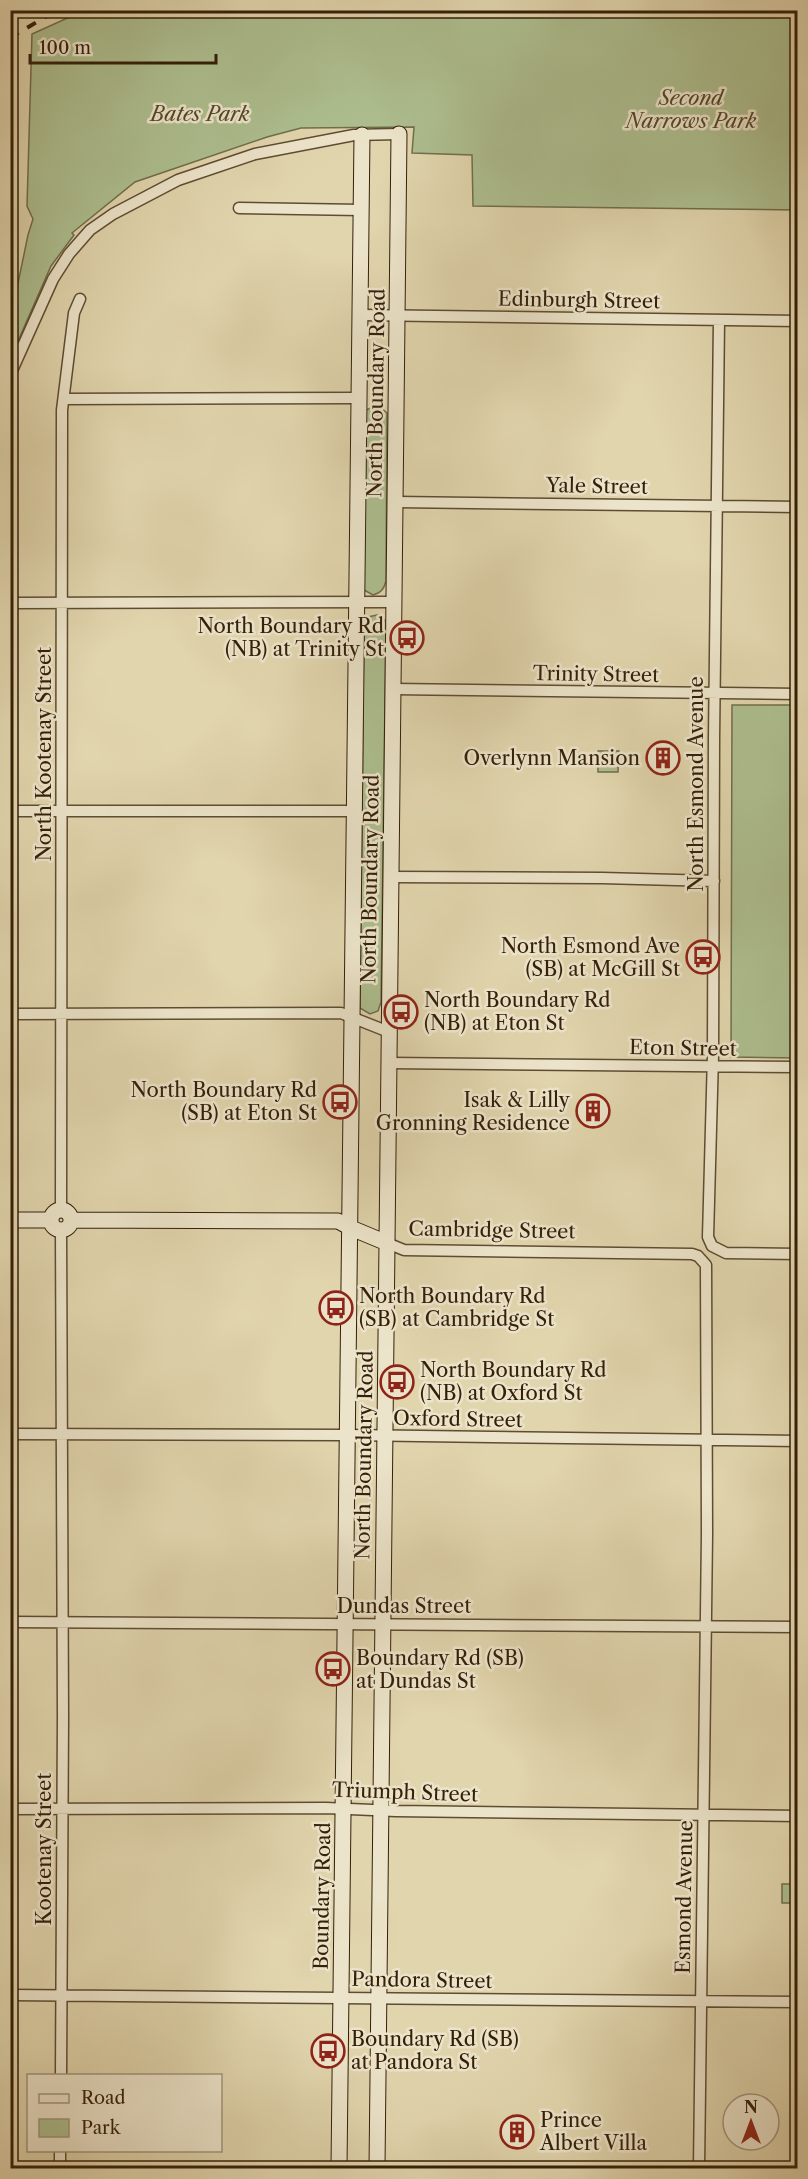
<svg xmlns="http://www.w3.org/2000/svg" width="808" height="2179" font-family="'Libre Caslon Text',serif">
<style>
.green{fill:#adbe8f;stroke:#706e4c;stroke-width:1.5}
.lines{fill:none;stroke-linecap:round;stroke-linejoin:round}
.street-casing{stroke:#5f4c32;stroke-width:13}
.secondary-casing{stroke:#341f09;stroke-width:17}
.street{stroke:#ece4ca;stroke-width:10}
.secondary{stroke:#ece4ca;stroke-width:15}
.rail{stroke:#341f09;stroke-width:4;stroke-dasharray:10 10;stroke-linecap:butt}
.labels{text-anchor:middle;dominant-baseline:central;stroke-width:5;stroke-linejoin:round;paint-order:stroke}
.park-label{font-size:20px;font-style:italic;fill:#52472a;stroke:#ece4ca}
.street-label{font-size:20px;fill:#341f09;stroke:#ece4ca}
.poi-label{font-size:20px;fill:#341f09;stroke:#ece4ca;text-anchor:start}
</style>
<rect width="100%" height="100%" fill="#e1d5ad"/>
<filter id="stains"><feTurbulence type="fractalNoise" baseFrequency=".00333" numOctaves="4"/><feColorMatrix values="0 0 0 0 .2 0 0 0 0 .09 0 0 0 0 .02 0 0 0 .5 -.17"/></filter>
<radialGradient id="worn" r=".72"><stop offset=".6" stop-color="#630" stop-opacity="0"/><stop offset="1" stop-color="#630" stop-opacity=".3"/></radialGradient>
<path class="green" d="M83,11H797V210L473,206L472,155L412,153L414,127L301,128L267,137L135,182L72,233L74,235L51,266L11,357V317L28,235L33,219L27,206L32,34Z
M373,407L381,408L387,413L386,581C384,589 381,593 373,595L364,590L366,410Z
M377,615L381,616L386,622L381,1002L378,1011L370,1014L360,1008L364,621L368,617Z
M732,705H797V1058L731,1057Z
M598,751H619L618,772H598Z
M782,1884H797V1903H782Z"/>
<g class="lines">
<defs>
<path id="street" d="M239,208L361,210
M360,315L798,321
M719,320L714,739L713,1055L708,1237L712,1246L726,1253L798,1254
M10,375L53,279L69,254L90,230L113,214L178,180L255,154L354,135L399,134
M64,399L359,398
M396,502L798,507
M10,603L394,602
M393,689L798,694
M10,811H354
M391,877L602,878L714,881
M10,1014L341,1013L389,1032
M389,1063L798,1067
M61,1210L62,410L74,313L80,299
M387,1243L404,1250L692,1254L698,1256L706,1265L707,1534L699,2168
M10,1434L348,1435L798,1441
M10,1622L798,1627
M10,1809L326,1808L396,1811L798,1816
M10,1995L798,2002
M61,2076L63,1717L61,1230
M60,2168V2150"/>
<path id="secondary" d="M51 1220a10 10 0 1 1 20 0a10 10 0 1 1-20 0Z
M10,1220H51
M71,1220L338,1221L351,1228L387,1243
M339,2168L362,135
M377,2168L399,134"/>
</defs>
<use href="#street" class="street-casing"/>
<use href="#secondary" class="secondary-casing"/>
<use href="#street" class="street"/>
<use href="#secondary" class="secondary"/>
<path class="rail" d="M10,38L57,10"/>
</g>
<defs>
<symbol id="bus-ring" viewBox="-11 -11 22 22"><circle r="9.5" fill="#ece4ca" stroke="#8f2418" stroke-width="1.5"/><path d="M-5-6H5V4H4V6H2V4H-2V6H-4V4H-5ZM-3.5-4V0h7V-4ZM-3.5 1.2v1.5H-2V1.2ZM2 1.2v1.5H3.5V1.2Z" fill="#8f2418"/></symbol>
<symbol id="building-ring" viewBox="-11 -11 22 22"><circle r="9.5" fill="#ece4ca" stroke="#8f2418" stroke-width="1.5"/><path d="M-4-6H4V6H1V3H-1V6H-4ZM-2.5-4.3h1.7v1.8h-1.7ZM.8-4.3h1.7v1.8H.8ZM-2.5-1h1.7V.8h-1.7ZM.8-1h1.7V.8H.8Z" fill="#8f2418"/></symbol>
</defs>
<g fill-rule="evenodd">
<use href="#bus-ring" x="388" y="619" width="38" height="38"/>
<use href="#building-ring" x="644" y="739" width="38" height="38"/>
<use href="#bus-ring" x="684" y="938" width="38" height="38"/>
<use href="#bus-ring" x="382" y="993" width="38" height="38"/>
<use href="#bus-ring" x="321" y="1083" width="38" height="38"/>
<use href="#building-ring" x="574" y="1092" width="38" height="38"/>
<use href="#bus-ring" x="317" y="1289" width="38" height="38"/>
<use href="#bus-ring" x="378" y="1363" width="38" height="38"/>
<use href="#bus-ring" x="314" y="1650" width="38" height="38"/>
<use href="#bus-ring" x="309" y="2032" width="38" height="38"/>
<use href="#building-ring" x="498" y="2113" width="38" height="38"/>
</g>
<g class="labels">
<g class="park-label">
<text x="691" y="98">Second<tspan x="691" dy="23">Narrows Park</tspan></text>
<text x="200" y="114">Bates Park</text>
</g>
<g class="street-label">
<text transform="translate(579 300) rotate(1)">Edinburgh Street</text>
<text transform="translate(376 393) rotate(-89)">North Boundary Road</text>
<text transform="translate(597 486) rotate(1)">Yale Street</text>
<text transform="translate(596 674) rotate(1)">Trinity Street</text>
<text transform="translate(44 754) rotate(-90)">North Kootenay Street</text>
<text transform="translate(696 784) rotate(-90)">North Esmond Avenue</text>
<text transform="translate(370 879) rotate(-89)">North Boundary Road</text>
<text transform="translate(683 1048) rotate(1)">Eton Street</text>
<text transform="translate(492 1230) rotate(1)">Cambridge Street</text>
<text transform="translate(458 1419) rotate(1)">Oxford Street</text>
<text transform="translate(364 1455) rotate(-89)">North Boundary Road</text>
<text x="404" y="1606">Dundas Street</text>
<text transform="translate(405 1792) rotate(2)">Triumph Street</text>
<text transform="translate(44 1849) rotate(-90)">Kootenay Street</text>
<text transform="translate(322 1896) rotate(-89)">Boundary Road</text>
<text transform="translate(684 1897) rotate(-89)">Esmond Avenue</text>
<text transform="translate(422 1980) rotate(1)">Pandora Street</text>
</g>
<g class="poi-label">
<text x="384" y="626" text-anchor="end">North Boundary Rd<tspan x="384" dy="23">(NB) at Trinity St</tspan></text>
<text x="640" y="758" text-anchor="end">Overlynn Mansion</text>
<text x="680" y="946" text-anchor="end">North Esmond Ave<tspan x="680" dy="23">(SB) at McGill St</tspan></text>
<text x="424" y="1000">North Boundary Rd<tspan x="424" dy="23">(NB) at Eton St</tspan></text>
<text x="317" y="1090" text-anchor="end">North Boundary Rd<tspan x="317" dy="23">(SB) at Eton St</tspan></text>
<text x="570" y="1100" text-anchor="end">Isak &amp; Lilly<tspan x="570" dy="23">Gronning Residence</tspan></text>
<text x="359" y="1296">North Boundary Rd<tspan x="359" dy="23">(SB) at Cambridge St</tspan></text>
<text x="420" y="1370">North Boundary Rd<tspan x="420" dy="23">(NB) at Oxford St</tspan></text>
<text x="356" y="1658">Boundary Rd (SB)<tspan x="356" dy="23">at Dundas St</tspan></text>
<text x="351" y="2039">Boundary Rd (SB)<tspan x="351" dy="23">at Pandora St</tspan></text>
<text x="540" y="2120">Prince<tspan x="540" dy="23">Albert Villa</tspan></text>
</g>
</g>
<rect width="808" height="2179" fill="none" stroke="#e1d5ad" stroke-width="36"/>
<rect x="12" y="12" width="784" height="2155" fill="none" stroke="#341f09" stroke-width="3"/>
<rect x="18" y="18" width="772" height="2143" fill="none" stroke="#341f09" stroke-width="1.5"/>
<rect x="27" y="2074" width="195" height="78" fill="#ece4ca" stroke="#a2957d" stroke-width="1.5"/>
<rect x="39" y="2094" width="30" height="9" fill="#ece4ca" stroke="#a2957d" stroke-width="1.5"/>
<text x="81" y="2104" font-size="18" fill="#341f09">Road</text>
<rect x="39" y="2119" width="30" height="18" fill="#adbe8f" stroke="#a2957d" stroke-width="1.5"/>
<text x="81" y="2134" font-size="18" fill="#341f09">Park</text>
<g transform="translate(751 2122)"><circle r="28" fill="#ece4ca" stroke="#a2957d" stroke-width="1.5"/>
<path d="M0-4.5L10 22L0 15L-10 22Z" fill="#8f2418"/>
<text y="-9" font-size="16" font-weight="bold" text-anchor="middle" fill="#341f09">N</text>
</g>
<path d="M30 54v9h186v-9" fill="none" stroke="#341f09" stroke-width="3"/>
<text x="39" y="54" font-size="18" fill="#341f09" stroke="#ece4ca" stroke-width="4.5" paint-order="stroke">100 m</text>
<rect width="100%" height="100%" filter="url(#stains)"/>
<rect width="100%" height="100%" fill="url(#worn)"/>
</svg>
